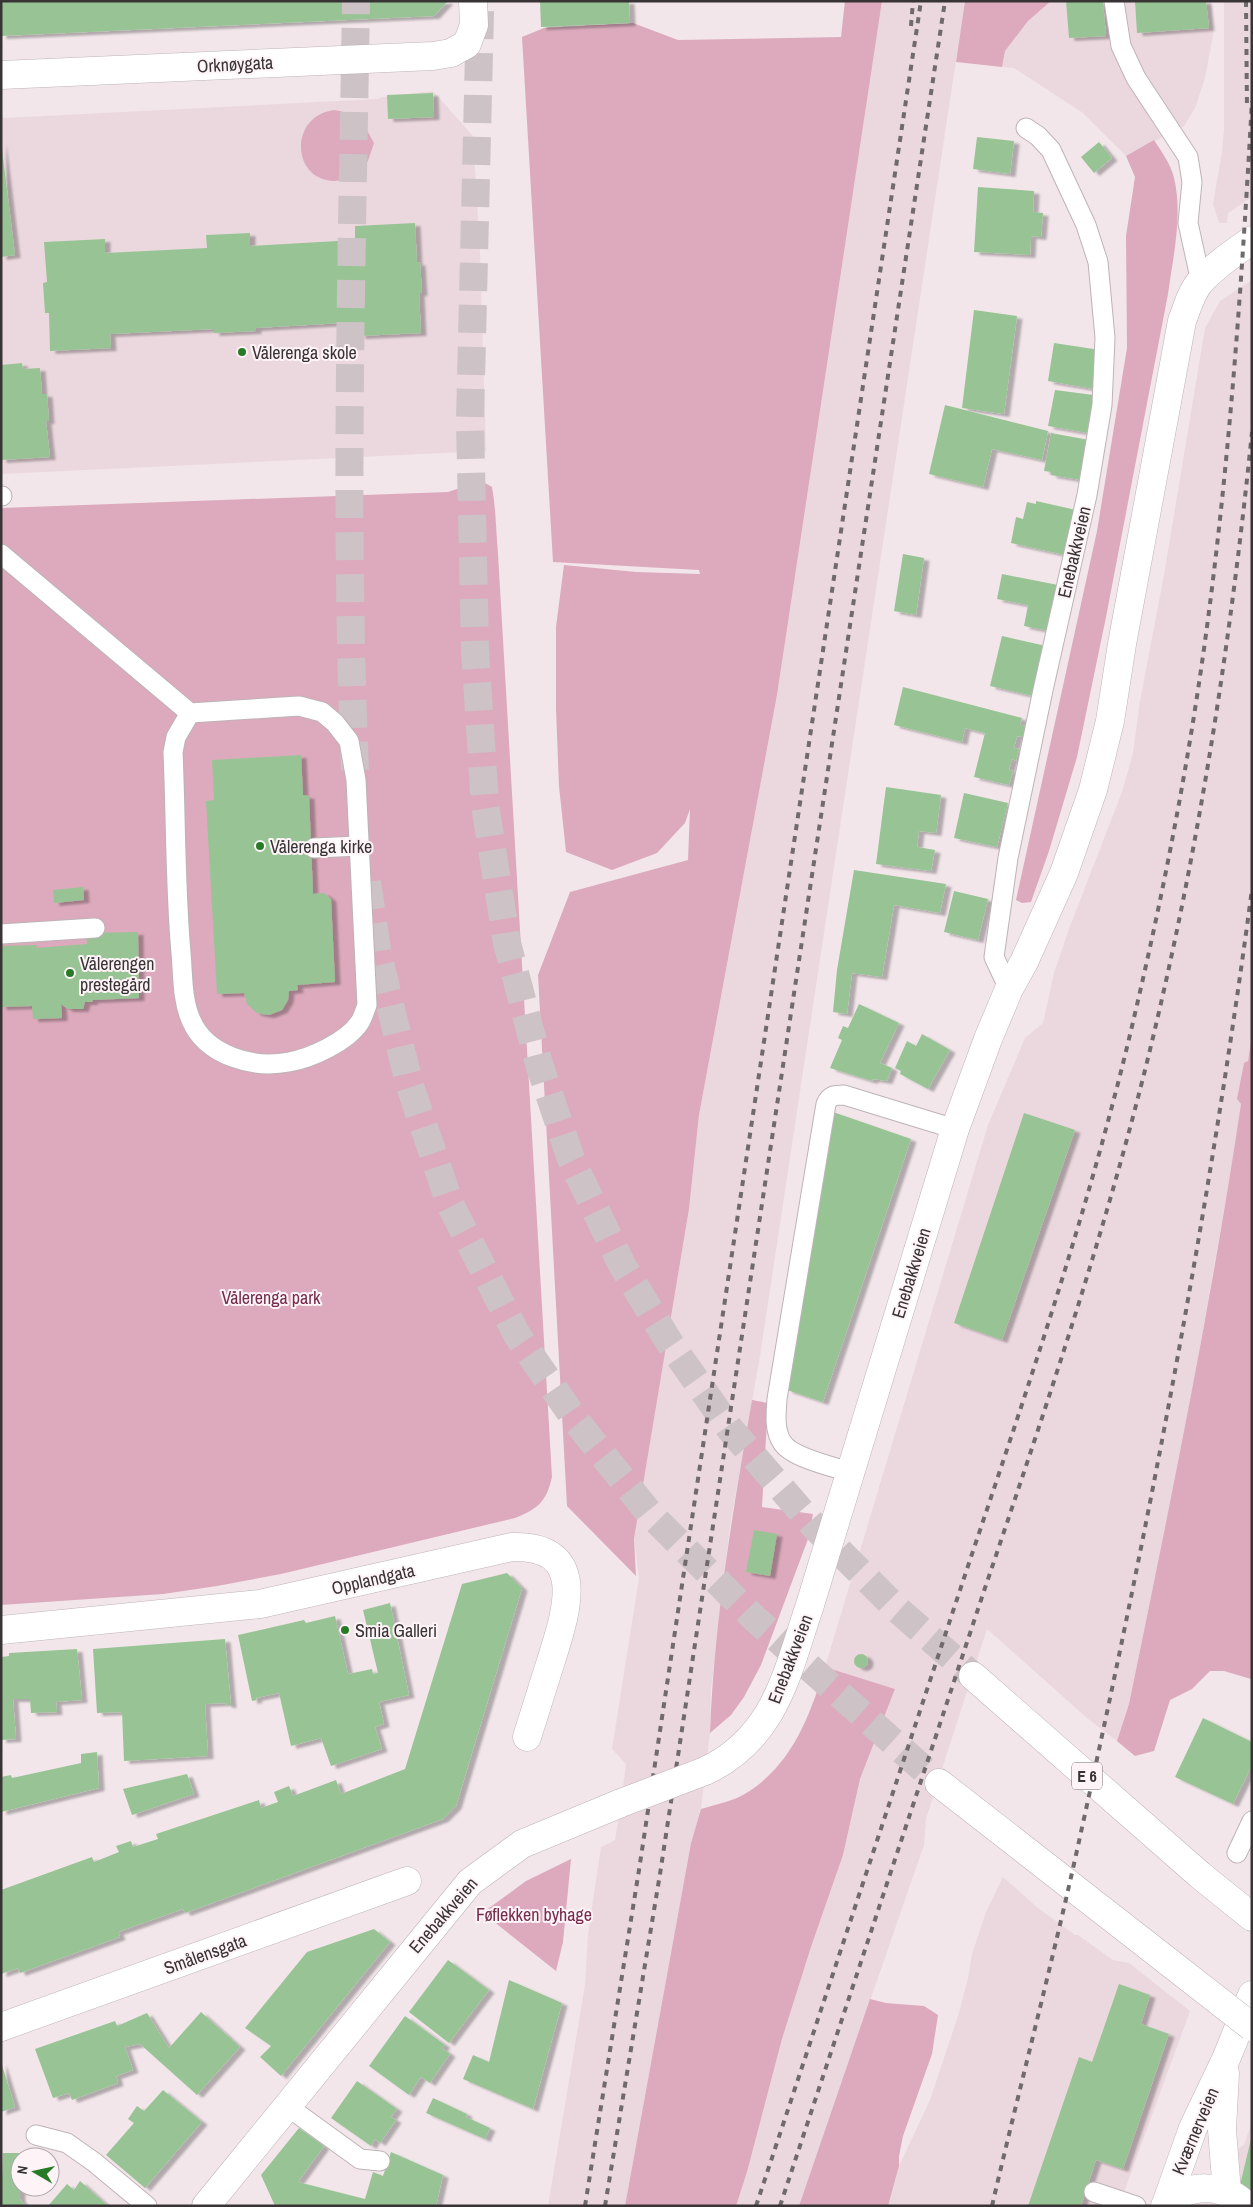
<svg xmlns="http://www.w3.org/2000/svg" width="1253" height="2207" font-family="'Archivo Narrow',sans-serif">
<style>
.built{fill:#ebd8de}
.green{fill:#dcaabc}
.building{fill:#98c495;filter:url(#shadow)}
.lines{fill:none;stroke-linecap:round;stroke-linejoin:round}
.trunk-tunnel{stroke:#cdc2c6;stroke-width:28;stroke-dasharray:28 14;stroke-linecap:butt}
.service-casing{stroke:#beb3b6;stroke-width:21}
.minor-casing{stroke:#beb3b6;stroke-width:29}
.primary-casing{stroke:#beb3b6;stroke-width:29}
.trunk-casing{stroke:#beb3b6;stroke-width:29}
.service{stroke:#fff;stroke-width:19}
.minor{stroke:#fff;stroke-width:28}
.primary{stroke:#fff;stroke-width:28}
.trunk{stroke:#fff;stroke-width:28}
.rail{stroke:#706a6c;stroke-width:4;stroke-dasharray:6 6;stroke-linecap:butt}
.minor-bridge-casing{stroke:#beb3b6;stroke-width:29;stroke-linecap:butt}
.trunk-bridge-casing{stroke:#beb3b6;stroke-width:29;stroke-linecap:butt}
.minor-bridge{stroke:#fff;stroke-width:28}
.trunk-bridge{stroke:#fff;stroke-width:28}
.poi-dot{fill:#287b26;stroke:#fef4f7;stroke-width:2}
.labels{text-anchor:middle;dominant-baseline:central;stroke-width:4;stroke-linejoin:round;paint-order:stroke}
.shield{fill:#fef4f7;stroke:#736e6f;stroke-width:1}
.shield-label{font-size:16px;font-weight:bold;fill:#383435}
.street-label{font-size:18px;fill:#383435;stroke:#fef4f7}
.poi-label{font-size:18px;fill:#383435;stroke:#fef4f7;text-anchor:start}
.park-label{font-size:18px;fill:#752b4b;stroke:#fef4f7}
</style>
<defs>
<filter id="shadow"><feDropShadow dx="5.5" dy="3" stdDeviation="1" flood-color="#0004"/></filter>
</defs>
<rect width="100%" height="100%" fill="#f2e6ea"/>
<path class="built" d="M882,1H965L760,1356L730,1526L711,1690L710,1733L701,1809L691,1843L625,2206H548L585,1985L588,1934L601,1847L615,1840L621,1803L626,1764L612,1749L639,1578L634,1539L689,1209L699,1115L777,695Z
M1051,1H1211L1213,35L1205,78L1195,108L1184,126L1126,156L1083,113L1014,68L1002,67L1005,51L1028,21Z
M1224,1H1252V197L1228,213L1227,223H1219L1213,204L1222,152L1224,130Z
M433,91L473,136L480,253L486,451L1,474V115L4,118L378,99L382,97Z
M1252,280V1035L1229,1182L1183,1442L1129,1704L1117,1741L1087,1718L987,1629L926,1819L924,1845L799,2206H736L747,2172L782,2039L811,1947L843,1855L860,1779L895,1689L825,1667L988,1125L1025,1038L1043,1023L1054,973L1069,929L1122,792L1133,753L1140,701L1164,575L1205,328L1220,301Z
M1003,1877L1038,1908L1075,1935H1078L1113,1960L1129,1963L1190,2011L1119,2206H888L899,2166L930,2100L958,2016L968,1978L972,1954L986,1912Z
M1252,2122V2206H1217L1223,2157L1244,2145Z"/>
<path class="green" d="M845,1H882L777,695L699,1115L689,1209L634,1539L636,1576L567,1506L538,975L570,892L688,860L690,809L685,823L657,853L612,870L566,852L559,786L556,709V627L564,565L636,572L700,574L699,570L553,562L522,37L544,28L633,23L678,40L841,37Z
M965,1H1051L1028,21L1005,51L1002,67L956,62Z
M334,110C359,114 363,122 374,143L368,161L357,177C350,178 341,181 334,181C291,180 289,116 334,110Z
M1154,140C1161,151 1171,164 1174,178C1183,215 1173,257 1168,294L1106,617L1077,757L1049,851L1031,902L1022,903L1016,900L1097,531L1127,348L1126,236L1135,177L1126,156Z
M485,483L492,487C496,509 496,531 498,554L552,1477C546,1502 539,1508 515,1518L281,1574L217,1586L163,1594L1,1605V508L448,492L466,486Z
M1252,1035V1677L1251,1679L1224,1671H1210L1192,1689L1170,1700L1154,1751L1135,1756L1117,1741L1129,1704C1170,1505 1211,1305 1241,1104L1237,1099L1244,1063L1248,1061Z
M752,1400L768,1403L762,1507L813,1514L808,1539L761,1665L744,1697L731,1715L710,1733C714,1621 733,1510 752,1400Z
M825,1667L895,1689L860,1779L843,1855L811,1947L782,2039L747,2172L736,2206H625L691,1843L701,1809C717,1804 735,1801 748,1792C793,1763 810,1715 825,1667Z
M571,1859L563,1942L556,1971L498,1925L485,1911L526,1881Z
M870,1999L886,2003L924,2006L938,2015L932,2054L903,2136L899,2156V2166L888,2206H799Z"/>
<path class="building" d="M1,1H448L434,16L1,36Z
M540,1H629L630,23L541,27Z
M1066,1H1103L1106,36L1069,38Z
M1135,1H1206L1209,28L1137,33Z
M433,93L434,117L388,119L387,95Z
M977,137L1014,141L1010,174L973,169Z
M1,141L15,255L1,257Z
M1099,142L1112,158L1094,173L1081,157Z
M978,187L1034,191L1033,212L1043,213L1041,237L1031,236L1030,255L974,252Z
M415,223L417,263L420,262L422,293H419L421,333L360,336L359,322L256,328V331L214,333V329L110,334L111,348L50,351L49,313H45L43,283L47,282L44,242L105,239V253L207,248L206,235L250,233V246L355,240V226Z
M974,310L1017,316L1004,414L962,408Z
M1054,343L1100,350L1094,389L1048,381Z
M22,363L23,369L40,368L42,394H47L49,421H46L50,457L1,460V365Z
M1055,390L1101,396L1094,434L1048,426Z
M945,405L1048,431L1042,460L992,449L983,487L929,474Z
M1051,433L1089,440L1081,480L1051,475V472L1044,471Z
M1036,501L1076,510L1065,555L1011,543L1016,517L1023,519L1027,502L1036,504Z
M903,554L924,558L916,615L894,611Z
M1002,574L1058,585L1049,631L1024,626L1028,605L997,599Z
M1002,636L1046,646L1033,696L990,686Z
M903,687L1022,718L1020,725L1026,726L1023,737L1017,736L1014,748L1019,749L1016,761L1012,759L1009,770L1013,771L1009,785L974,777L985,733L965,728L962,742L894,725Z
M301,755L303,795L309,796L313,894L324,893L331,899L335,982L297,985L298,990L289,991L288,1000L282,1010L269,1015L262,1014L257,1013L247,1004L244,993L217,994L206,801L214,800L212,760Z
M886,787L941,795L936,833L919,831L917,847L935,850L931,871L876,864Z
M964,793L1008,803L997,847L954,838Z
M854,870L946,884L940,913L894,905L882,977L852,973L847,1014L833,1012L837,970Z
M83,887L84,900L54,903L53,890Z
M954,891L988,899L978,940L944,932Z
M138,932L139,998L92,1000L93,1002H85L83,1009H68L61,1004L62,1018L33,1019L32,1006L1,1007V946L37,945L36,948L87,944L86,933Z
M859,1004L899,1023L880,1063L892,1068L887,1081L873,1079L872,1081L830,1068L842,1040L838,1038L843,1026L848,1028Z
M922,1034L950,1050L928,1089L900,1074L901,1071L895,1068L907,1041L916,1046Z
M833,1112L911,1139L823,1402L787,1390Z
M1024,1113L1075,1130L1002,1340L954,1323Z
M754,1530L777,1534L770,1576L746,1572Z
M507,1573L522,1588L456,1806L443,1819L185,1913L183,1909L118,1932L120,1937L20,1973L18,1968L1,1974V1890L92,1857L94,1862L119,1852L116,1846L131,1841L133,1847L158,1839L156,1834L259,1800L261,1808L278,1802L274,1792L289,1786L293,1796L336,1780L341,1794L405,1769L462,1584Z
M390,1603L409,1695L379,1702L384,1724L375,1727L382,1749L331,1766L321,1738L291,1746L279,1693L256,1698L257,1700L252,1701L238,1635L304,1620L306,1623L335,1616L348,1674L372,1669L373,1674L378,1673L363,1610Z
M225,1639L231,1705H227L226,1703L205,1704L208,1756L124,1761L122,1712L97,1713L93,1649Z
M77,1649L82,1700L56,1702L57,1712L31,1713L30,1699H13L16,1739L1,1740V1657L9,1656V1653Z
M854 1661a7 7 0 1 1 14 0a7 7 0 1 1-14 0Z
M1203,1718L1252,1742V1765L1233,1804L1175,1777Z
M97,1752L99,1788L1,1812V1777L11,1775L12,1778L81,1763V1754Z
M187,1774L194,1794L132,1815L123,1789Z
M374,1929L390,1942L281,2076L260,2057L271,2046L245,2028L307,1952Z
M448,1960L489,1990L449,2043L409,2012Z
M509,1980L562,2003L533,2109L463,2079L473,2055L489,2062Z
M1119,1984L1150,1995L1141,2024L1169,2034L1123,2169L1096,2160L1081,2206H1028L1079,2057L1092,2062Z
M201,2012L240,2047L197,2095L140,2044L125,2047L133,2070L116,2076L118,2083L72,2100L69,2093L53,2098L35,2049L115,2021L117,2026L147,2013L169,2048Z
M405,2016L445,2045L442,2048L450,2054L430,2083L421,2077L409,2095L369,2066Z
M1,2062L15,2107L1,2112Z
M357,2081L397,2109L391,2117L396,2120L380,2143L375,2139L371,2146L331,2118Z
M163,2090L202,2122L145,2188L106,2155L134,2123L128,2119L137,2106L144,2111Z
M433,2098L467,2114L466,2117L490,2128L485,2139L426,2113Z
M299,2128L324,2146L298,2182L365,2199L373,2172L383,2176L391,2152L443,2175L436,2206H275L261,2175Z
M1251,2139L1252,2206H1235Z
M3,2153H22L20,2157V2199L25,2206H1Z
M80,2181L108,2206H48L67,2184L74,2190Z"/>
<g class="lines">
<path class="trunk-tunnel" d="M480,11L470,421L475,650L485,805L507,943L539,1064L571,1159L622,1265L671,1345L730,1429L814,1526L896,1608L973,1676
M355,770C344,514 352,257 356,1
M367,882L378,955L409,1083L450,1204L517,1335L576,1421L649,1513L754,1618L939,1783"/>
<defs>
<path id="service" d="M1114,1L1121,46L1136,78L1188,157L1192,182L1188,223L1201,282
M1,496H2
M1,554L190,713L299,706L322,712L335,723L349,741L356,780L367,1005C365,1010 363,1017 360,1022C347,1042 311,1058 289,1062C254,1069 206,1056 191,1020C182,1000 183,975 181,953C175,886 176,819 173,752L176,737L190,713
M314,848L360,846
M1,934L95,928
M1009,989L994,957L1008,858L1043,690L1087,495L1102,405L1105,338L1098,262L1086,225L1051,150L1038,136L1026,128
M850,1472C833,1467 790,1457 782,1442C774,1430 776,1413 777,1399L826,1104C830,1095 835,1095 844,1095L955,1129
M1237,1853L1252,1821
M287,2106L360,2159L380,2161
M36,2135L67,2143L94,2162L147,2206
M1094,2192L1136,2206"/>
<path id="minor" d="M1,75L433,56L451,53L467,44L474,25L473,1
M1,1630L260,1604L512,1547C590,1545 566,1613 551,1661C543,1686 535,1712 527,1737
M705,1771C776,1738 787,1672 810,1605L955,1129L988,1039L1009,989L1024,962L1064,873L1093,790L1110,721L1122,644L1182,321C1187,308 1191,293 1200,282C1214,266 1235,252 1252,240
M1,2027L407,1881
M1225,2073L1222,2130L1227,2192
M1166,2204L1193,2128L1226,2059L1252,1995
M206,2206L470,1882L522,1844L621,1803"/>
<path id="primary" d="M1165,2206C1188,2182 1224,2183 1247,2206"/>
<path id="trunk" d="M973,1676L1200,1875L1252,1917
M939,1783L1170,1963"/>
</defs>
<use href="#service" class="service-casing"/>
<use href="#minor" class="minor-casing"/>
<use href="#primary" class="primary-casing"/>
<use href="#trunk" class="trunk-casing"/>
<use href="#service" class="service"/>
<use href="#minor" class="minor"/>
<use href="#primary" class="primary"/>
<use href="#trunk" class="trunk"/>
<path class="rail" d="M1246,1L1247,109
M911,26L913,1
M585,2206L639,1870L921,1
M605,2206L660,1874L945,1
M756,2206C827,1992 898,1777 969,1563C1030,1381 1093,1197 1136,1009C1165,885 1189,760 1206,634C1230,457 1242,279 1252,101
M780,2206C848,2001 916,1796 984,1591C1048,1401 1113,1211 1158,1016C1203,823 1232,628 1252,432
M992,2206C1021,2081 1054,1957 1081,1832C1150,1520 1210,1206 1252,889"/>
<defs>
<path id="minor-bridge" d="M621,1803L705,1771"/>
<path id="trunk-bridge" d="M1170,1963L1252,2027"/>
</defs>
<use href="#minor-bridge" class="minor-bridge-casing"/>
<use href="#trunk-bridge" class="trunk-bridge-casing"/>
<use href="#minor-bridge" class="minor-bridge"/>
<use href="#trunk-bridge" class="trunk-bridge"/>
</g>
<g class="poi-dot">
<circle cx="242" cy="352" r="5"/>
<circle cx="260" cy="846" r="5"/>
<circle cx="70" cy="973" r="5"/>
<circle cx="345" cy="1630" r="5"/>
</g>
<g class="labels">
<rect class="shield" x="1072" y="1762.5" width="30" height="27" rx="4"/>
<g class="shield-label">
<text x="1087" y="1776">E 6</text>
</g>
<g class="street-label">
<text transform="translate(235 64) rotate(-3)">Orknøygata</text>
<text transform="translate(1074 552) rotate(-77)">Enebakkveien</text>
<text transform="translate(911 1273) rotate(-73)">Enebakkveien</text>
<text transform="translate(373 1579) rotate(-13)">Opplandgata</text>
<text transform="translate(790 1659) rotate(-69)">Enebakkveien</text>
<text transform="translate(443 1915) rotate(-49)">Enebakkveien</text>
<text transform="translate(205 1954) rotate(-20)">Smålensgata</text>
<text transform="translate(1195 2131) rotate(-67)">Kværnerveien</text>
</g>
<g class="poi-label">
<text x="252" y="352">Vålerenga skole</text>
<text x="270" y="846">Vålerenga kirke</text>
<text x="80" y="963">Vålerengen<tspan x="80" dy="21">prestegård</tspan></text>
<text x="355" y="1630">Smia Galleri</text>
</g>
<g class="park-label">
<text x="271" y="1297">Vålerenga park</text>
<text x="534" y="1914">Føflekken byhage</text>
</g>
</g>
<rect width="1253" height="2207" fill="none" stroke="#383435" stroke-width="5"/>
<g transform="translate(35 2172) rotate(279)"><circle r="24" fill="#fef4f7" stroke="#afa7a9"/>
<path d="M0-4L9 19L0 12L-9 19Z" fill="#287b26"/>
<text y="-8" font-size="14" font-weight="bold" text-anchor="middle" fill="#383435">N</text>
</g>
</svg>
